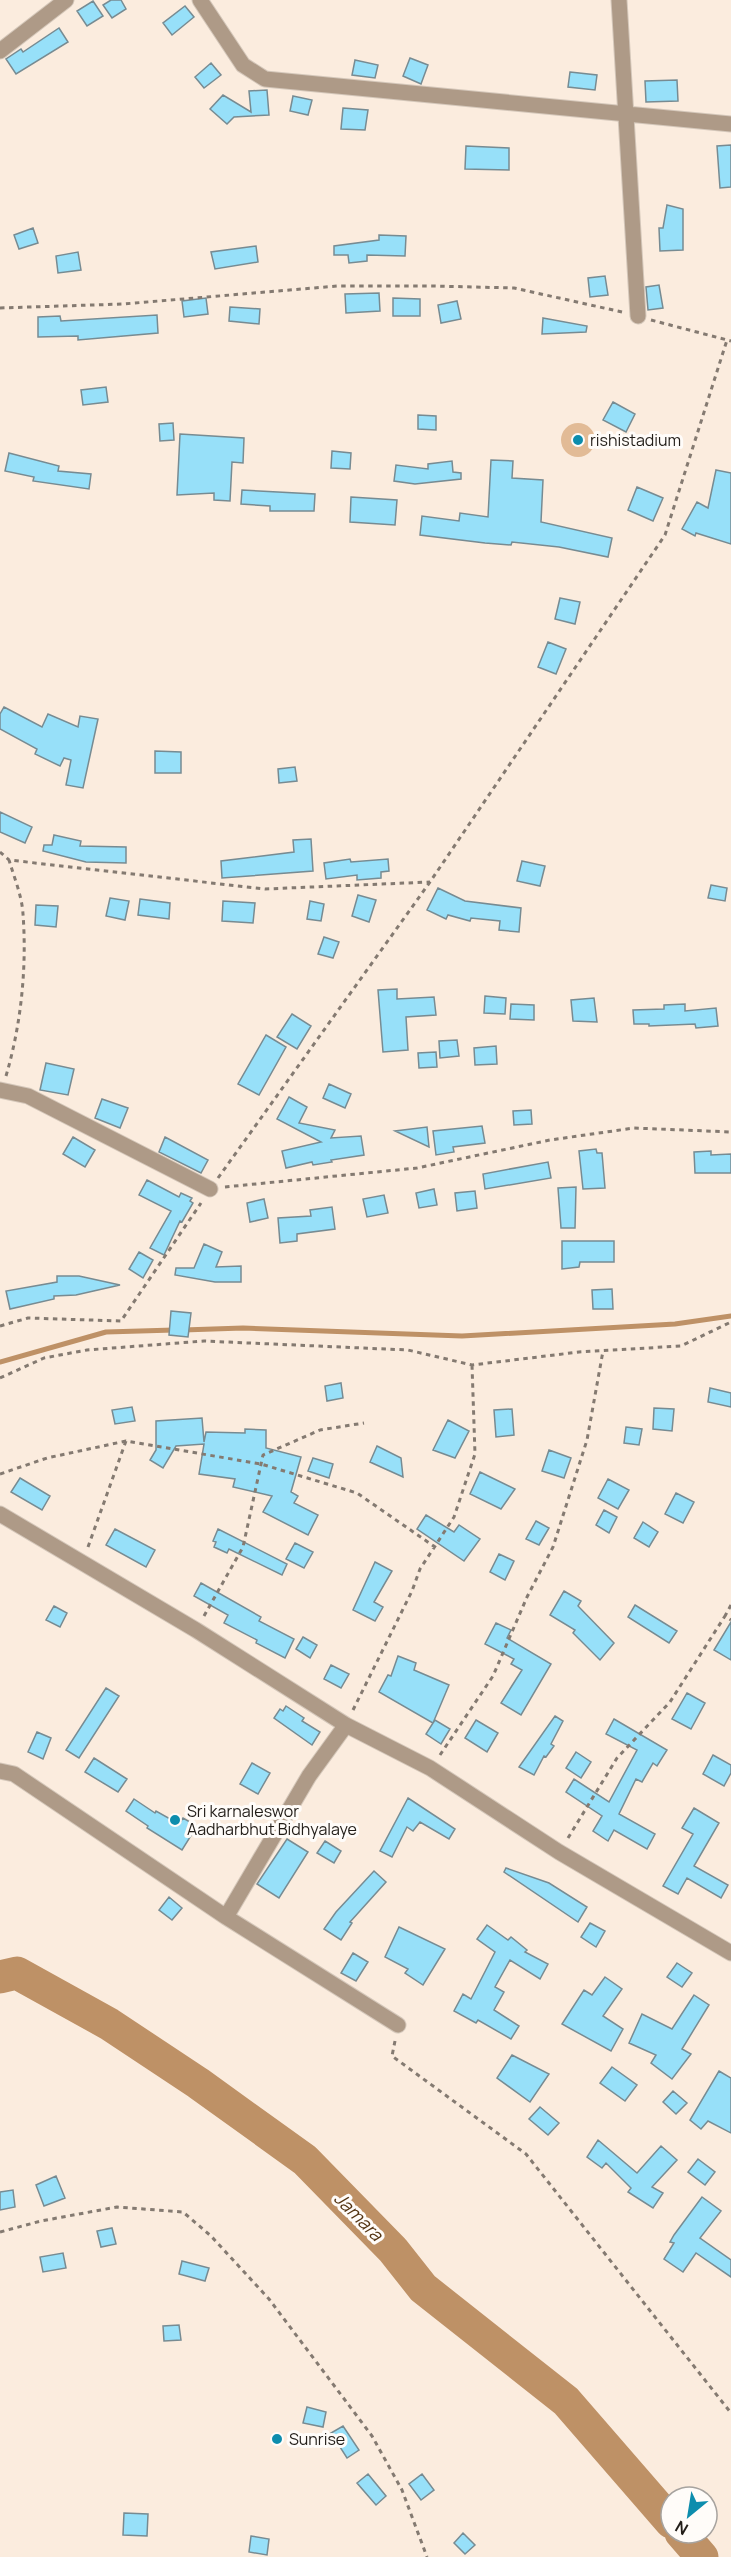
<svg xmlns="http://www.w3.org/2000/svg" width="731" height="2557" font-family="Manrope,sans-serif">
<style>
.green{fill:#e2bb96}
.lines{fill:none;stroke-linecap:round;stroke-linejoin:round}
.stream{stroke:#be9166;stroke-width:5}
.river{stroke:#be9166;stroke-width:33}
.building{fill:#97e0f9;stroke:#778b92;stroke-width:1.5}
.street-casing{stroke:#d4c7ba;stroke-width:17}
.path{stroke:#847a71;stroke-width:3;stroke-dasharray:4.5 4.5;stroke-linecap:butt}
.street{stroke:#ae9a87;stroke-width:15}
.poi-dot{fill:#0d8dad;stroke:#fffcf9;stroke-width:2}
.labels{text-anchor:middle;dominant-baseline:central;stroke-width:6;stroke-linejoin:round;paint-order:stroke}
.poi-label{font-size:16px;fill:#221d18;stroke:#fffcf9;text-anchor:start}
.water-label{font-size:18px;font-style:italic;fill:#533311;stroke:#fffcf9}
</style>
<rect width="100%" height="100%" fill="#fbecde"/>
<path class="green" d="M561 440a17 17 0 1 1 34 0a17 17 0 1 1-34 0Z"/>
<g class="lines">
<path class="stream" d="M183,1330L243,1328L462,1336L675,1324L731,1316
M0,1362L106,1332L174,1330"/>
<path class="river" d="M0,1977L17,1973L109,2024L198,2083L305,2160L393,2250L423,2288L566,2401L671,2522
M681,2533L702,2557"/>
</g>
<path class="building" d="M111,0H121L126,9L112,18L103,5Z
M93,1L103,16L87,26L77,11Z
M185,6L194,17L172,35L163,23Z
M59,28L68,42L16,74L6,59L21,49L23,52Z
M410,58L428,65L421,84L403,76Z
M355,60L378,65L375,78L352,75Z
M211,63L221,75L204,88L195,77Z
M570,72L597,75L595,90L568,87Z
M677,80L678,101L646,102L645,81Z
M267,90L269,115L234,117L227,124L210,109L223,95L251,112L249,91Z
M293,96L312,100L308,115L290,111Z
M343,108L368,110L365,130L341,129Z
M731,145V187L720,188L717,146Z
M466,146L509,148V170L465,169Z
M667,205L683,209V250L660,251L659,228H663Z
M33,228L38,243L19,249L14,235Z
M379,235L406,236L405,256L367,255V261L349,263L348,255H334V246L379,240Z
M256,246L258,262L215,269L211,252Z
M78,252L81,270L58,273L56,256Z
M605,276L608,295L590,297L588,278Z
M659,285L663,308L648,310L646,287Z
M379,293L380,311L346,313L345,294Z
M206,298L208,314L184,317L182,301Z
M393,298L420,299V316H393Z
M457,301L461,319L441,323L438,305Z
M230,307L260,309L259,324L229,321Z
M157,315L158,333L78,340V336L38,337V317L60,316L61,321Z
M543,318L587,326L586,332L542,334Z
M106,387L108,402L83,405L81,390Z
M613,402L635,414L626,432L603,420Z
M418,415L436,416V430L418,429Z
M173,423L174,440L160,441L159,424Z
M180,434L244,438L243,463L232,462L230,501L214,500V493L177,495Z
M332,451L351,453L350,469L331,468Z
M9,453L59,466L58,471L91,474L89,489L33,481L34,477L5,471Z
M491,460L513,461L512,478L543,480L541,522L612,538L608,557L559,547L512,542L511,545L485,543L420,535L422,516L459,521L460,513L488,517Z
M452,461L453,472L461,473V479L415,484L394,481L396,465L428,469V464Z
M716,470L731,473V544L696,533L695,536L682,529L697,502L708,508Z
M637,487L663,498L653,521L628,510Z
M242,490L315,494L314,511H270V506L241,504Z
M351,497L397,500L395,525L350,522Z
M560,598L580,602L575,624L555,619Z
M548,642L566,649L556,674L538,667Z
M4,707L42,727L48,714L78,727L80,716L98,719L83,788L66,785L71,760L64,758L60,766L35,754L37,749L0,729V714Z
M155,751L181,752V773H155Z
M295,767L297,781L279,783L278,769Z
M0,812L32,827L25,843L0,832Z
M54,835L81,841L80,846L126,847V863L86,862L43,851L44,845H52Z
M311,839L313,871L222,878L221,861L294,852L293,840Z
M350,859L351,862L388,859L389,871L381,872V878L357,880V875L326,879L324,863Z
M522,861L545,866L540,886L517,881Z
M711,885L727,888L725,901L708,898Z
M438,888L465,901L521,908L519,932L499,930L500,921L471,918L470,921L448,915L446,919L427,910Z
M358,895L376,900L369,922L352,916Z
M110,898L129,901L125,920L106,916Z
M140,899L170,903L169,919L138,915Z
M223,901L255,903L253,923L222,921Z
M310,901L324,904L321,921L307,919Z
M36,905L58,906L56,927L35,925Z
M324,937L339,942L333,958L318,954Z
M397,989V999L434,997L436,1015L406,1017L408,1050L383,1052L378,990Z
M485,996L506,998L505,1014L484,1013Z
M594,998L597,1022L573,1021L571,1000Z
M511,1004L534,1005V1020L510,1019Z
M685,1004V1011L716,1008L718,1026L696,1028L695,1024L649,1026V1024H634L633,1010L664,1009V1005Z
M292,1014L311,1026L297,1049L277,1037Z
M266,1035L286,1047L259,1095L238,1084Z
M457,1040L459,1056L440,1058L439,1041Z
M496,1046L497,1064L475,1065L474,1048Z
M436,1052L437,1067L419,1068L418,1053Z
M46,1063L74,1069L68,1095L40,1090Z
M329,1084L351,1094L345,1108L323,1098Z
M289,1097L307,1107L299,1123L335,1130L331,1138L361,1136L364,1155L331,1160L332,1162L313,1165L312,1162L286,1168L282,1151L321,1142L277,1119Z
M102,1099L128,1108L120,1128L95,1118Z
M531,1110L532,1124L514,1125L513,1111Z
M482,1126L485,1143L453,1147L454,1152L436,1155L433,1131Z
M427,1127L429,1147L395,1131Z
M73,1137L95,1150L85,1167L63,1154Z
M165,1137L208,1160L201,1173L159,1152Z
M596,1149L597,1153H602L605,1188L583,1189L579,1151Z
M711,1151V1155L731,1154V1173H695L694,1152Z
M548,1162L551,1178L485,1189L483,1174Z
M147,1180L179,1197L181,1193L192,1198L190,1201L193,1203L182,1222L180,1221L164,1255L150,1248L171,1211L139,1195Z
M576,1187L575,1228H561L558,1188Z
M434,1189L437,1205L419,1208L416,1193Z
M475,1191L477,1208L457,1211L455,1193Z
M384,1195L388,1213L367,1217L363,1199Z
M264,1199L268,1218L250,1222L247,1203Z
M332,1207L335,1229L297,1234V1241L280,1243L278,1218L311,1216L310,1210Z
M562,1241H614V1262H580L579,1267L562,1269Z
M204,1244L222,1252L216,1267L241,1266V1282H215L175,1275L176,1268H194Z
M139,1252L153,1260L143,1278L129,1269Z
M57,1276H79L120,1285L76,1295L54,1296V1299L10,1309L6,1291L57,1282Z
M612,1289L613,1309H593L592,1290Z
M171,1311L191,1313L188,1337L169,1335Z
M341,1383L343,1398L327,1401L325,1386Z
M710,1388L731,1393V1407L708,1402Z
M132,1407L135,1421L115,1424L112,1410Z
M654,1408L674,1409L672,1431L653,1429Z
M512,1409L514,1435L496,1437L494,1410Z
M202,1418L204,1442L206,1432L245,1433V1429L266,1430V1448L301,1457L291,1492L298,1496L294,1503L318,1515L308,1535L263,1512L272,1496L233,1487L235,1479L199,1474L204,1444L176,1446L163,1468L150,1460L156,1450V1421Z
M448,1420L469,1431L455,1458L433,1450Z
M626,1427L642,1429L639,1445L624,1443Z
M377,1446L401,1458L403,1477L370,1462Z
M549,1450L571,1458L564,1478L542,1471Z
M313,1458L333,1464L329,1478L308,1471Z
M480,1472L515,1489L501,1509L470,1494Z
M20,1478L50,1496L42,1510L11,1492Z
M608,1479L629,1490L618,1509L598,1498Z
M676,1493L694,1502L683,1523L665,1514Z
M604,1510L617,1517L609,1533L596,1525Z
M426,1515L454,1532L459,1525L480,1539L464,1561L417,1529Z
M536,1521L549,1528L539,1545L526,1539Z
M643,1522L658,1532L649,1547L634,1538Z
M115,1529L155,1550L146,1567L106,1545Z
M218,1529L287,1564L282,1575L229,1549L227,1553L214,1547L216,1542L213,1541Z
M295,1543L313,1552L304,1568L286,1559Z
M499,1554L514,1561L505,1580L490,1572Z
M375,1562L392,1571L374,1602L383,1607L375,1621L353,1610Z
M201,1583L261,1617L259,1621L294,1639L285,1658L256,1643L257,1640L224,1623L228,1615L194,1596Z
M564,1591L581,1601L578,1606L614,1643L600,1660L573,1633L575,1630L550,1615Z
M635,1605L677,1631L669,1643L628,1617Z
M54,1606L67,1613L60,1627L46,1620Z
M731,1622V1660L714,1650Z
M496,1623L511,1630L507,1638L551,1664L521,1715L501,1703L522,1670L511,1664L514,1659L485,1644Z
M303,1637L317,1645L310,1658L296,1649Z
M398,1656L416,1663L414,1670L449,1685L433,1723L435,1720L450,1729L441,1744L426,1734L433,1723L379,1692L388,1675L391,1676Z
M331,1665L349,1674L341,1688L324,1679Z
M106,1688L119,1696L79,1758L66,1750Z
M687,1693L705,1703L691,1729L672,1719Z
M286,1706L304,1718L302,1721L320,1732L312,1745L274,1718L280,1709L283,1711Z
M555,1716L563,1721L551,1744L554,1746L546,1757L544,1756L534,1775L519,1767Z
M614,1719L667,1750L657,1766L653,1763L642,1782L636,1779L619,1814L655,1834L647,1849L614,1830L608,1841L593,1831L602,1816L566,1792L574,1779L609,1802L637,1750L606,1734Z
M476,1720L498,1733L487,1752L465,1738Z
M37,1732L51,1738L43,1759L28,1752Z
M576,1752L591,1762L581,1778L566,1768Z
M713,1755L731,1765V1773L724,1786L703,1774Z
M94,1758L127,1779L118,1792L85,1772Z
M252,1763L270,1773L258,1794L240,1784Z
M408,1798L455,1829L449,1839L420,1822L413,1831L407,1827L392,1857L380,1851Z
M134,1799L155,1813L156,1811L179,1824L183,1818L197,1826L182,1850L147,1828L148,1826L126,1811Z
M694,1808L719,1823L694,1866L728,1885L721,1898L687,1878L678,1894L663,1886L693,1834L682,1828Z
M287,1839L308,1852L279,1898L257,1884Z
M325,1841L341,1851L334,1863L317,1853Z
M506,1868L549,1883L587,1907L578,1922L504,1872Z
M374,1871L386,1882L350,1922L352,1923L341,1940L324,1929L336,1912Z
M169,1897L182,1908L172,1920L159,1910Z
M590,1923L605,1931L596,1947L581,1937Z
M487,1925L508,1940L511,1937L527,1950L525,1952L548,1964L540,1979L510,1960L495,1987L504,1992L494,2010L519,2026L511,2039L478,2020L476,2023L454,2011L463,1994L471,1999L495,1952L477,1939Z
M399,1927L445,1949L423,1985L405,1973L408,1969L385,1957Z
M353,1953L368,1962L356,1981L341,1973Z
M677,1963L692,1973L682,1987L667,1977Z
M605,1977L622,1989L603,2016L623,2029L611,2051L562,2024L584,1990L592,1995Z
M694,1995L709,2005L682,2049L691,2054L672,2079L651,2063L656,2055L629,2043L642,2014L672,2029Z
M512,2055L549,2074L530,2102L497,2078Z
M612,2067L637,2085L625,2101L600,2083Z
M719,2071L731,2078V2133L708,2121L701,2129L690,2120Z
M673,2091L687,2103L676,2114L663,2102Z
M540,2107L559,2123L548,2135L529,2119Z
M598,2140L637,2173L661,2146L677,2160L652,2187L663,2193L653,2208L628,2192L631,2188L606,2163L602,2168L587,2157Z
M698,2159L715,2172L705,2185L688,2172Z
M56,2176L65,2198L44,2206L36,2185Z
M13,2190L15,2207L0,2210V2192Z
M702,2197L721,2211L700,2238L731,2260V2277L696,2253L683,2272L664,2259L674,2243L670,2242L674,2235Z
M112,2228L116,2244L101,2247L97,2231Z
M63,2253L66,2268L43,2272L40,2257Z
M182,2261L209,2268L205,2281L179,2274Z
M179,2325L181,2340L164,2341L163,2326Z
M307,2407L326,2412L323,2427L303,2423Z
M343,2426L359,2450L347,2458L331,2433Z
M368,2474L386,2496L376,2505L357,2483Z
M422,2474L434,2490L421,2500L409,2484Z
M124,2513L148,2514L147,2536L123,2535Z
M463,2533L475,2545L465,2554L454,2543Z
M251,2536L269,2539L267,2555L249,2552Z"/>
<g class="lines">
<defs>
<path id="street" d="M200,0L243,65L265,79L731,124
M619,0L638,316
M0,51L66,0
M0,1090L28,1096L210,1189
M0,1514L196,1630L346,1725L430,1768L559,1852L731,1953
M0,1771L14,1774L226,1917L398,2025
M226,1917L309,1776L346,1725"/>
</defs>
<use href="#street" class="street-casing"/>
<path class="path" d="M0,308L123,304L338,286H434L514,288L622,312
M651,320L731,341
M0,852L9,860
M6,1076C21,1025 27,968 23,914C22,896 14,877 9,860L265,889L430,882
M218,1178L430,882L665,535L727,340
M225,1187L417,1168L550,1140L634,1128L731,1132
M0,1326L28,1318L121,1321L201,1203
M0,1378L44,1358L87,1350L204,1341L408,1350L472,1365L579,1352L681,1346L731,1322
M0,1474L47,1458L126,1441L261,1464L357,1493L435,1547
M88,1547L126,1441
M731,1605L725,1616L731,1620
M204,1616L243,1547L263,1455L320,1430L364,1423
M353,1710L412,1591L420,1569L454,1517L475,1454L472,1365
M440,1755L493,1676L527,1597L553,1547L587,1440L603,1351
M568,1838L617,1758L670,1702L725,1616
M395,2041L392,2056L526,2154L731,2413
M0,2232L41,2221L117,2207L183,2212L211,2236L269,2299L372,2436L402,2490L427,2557"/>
<use href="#street" class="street"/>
</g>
<g class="poi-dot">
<circle cx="578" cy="440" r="6"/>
<circle cx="175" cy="1820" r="6"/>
<circle cx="277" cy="2439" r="6"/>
</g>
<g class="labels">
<g class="poi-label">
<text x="590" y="440">rishistadium</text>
<text x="187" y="1811">Sri karnaleswor<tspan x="187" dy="18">Aadharbhut Bidhyalaye</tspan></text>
<text x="289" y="2439">Sunrise</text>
</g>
<g class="water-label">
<text transform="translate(359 2216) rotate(45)">Jamara</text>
</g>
</g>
<g transform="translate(689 2515) rotate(210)"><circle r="28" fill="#fffcf9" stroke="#a7a39f" stroke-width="1.5"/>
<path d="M0-4.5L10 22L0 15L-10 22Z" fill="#0d8dad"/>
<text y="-9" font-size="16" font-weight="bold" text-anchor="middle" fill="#221d18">N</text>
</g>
</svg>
